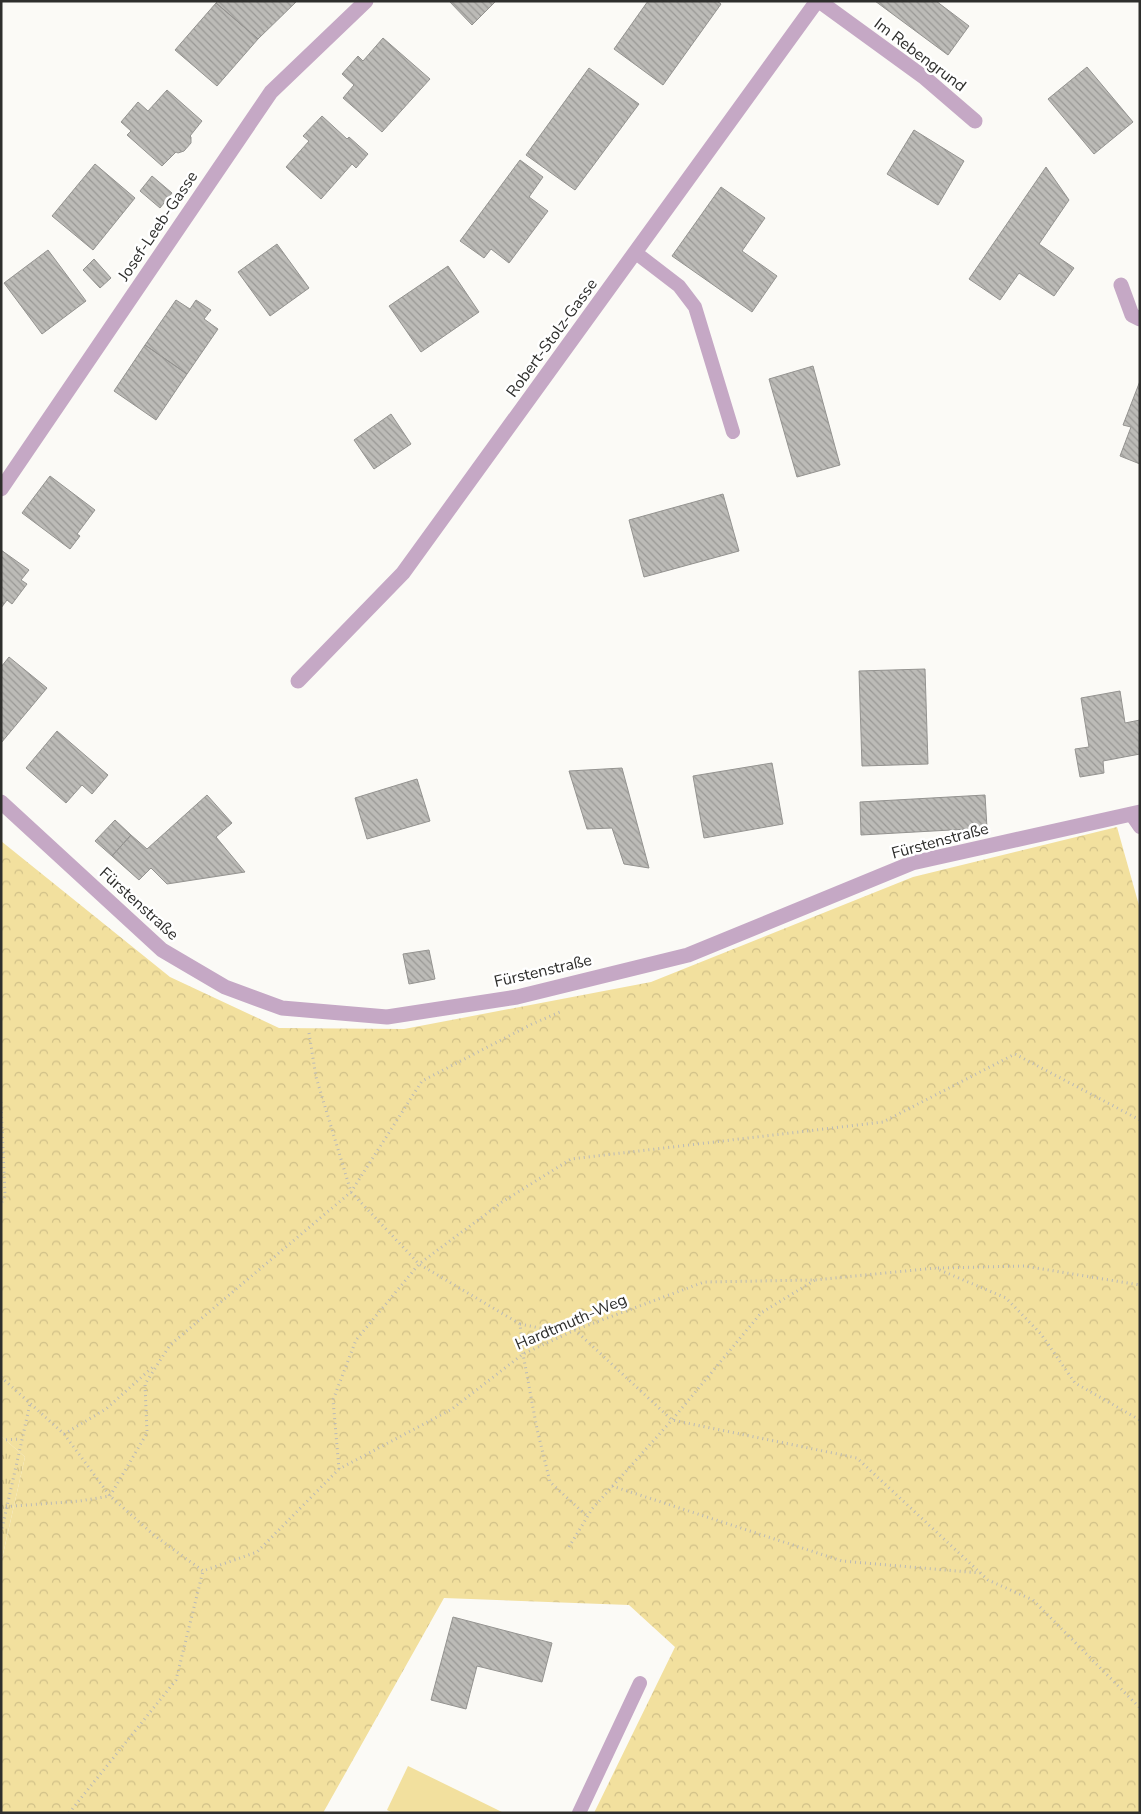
<svg xmlns="http://www.w3.org/2000/svg" width="1141" height="1814" font-family="'Nunito Sans',sans-serif">
<style>
.grass{fill:url(#grass-tufts)}
.forest{fill:url(#forest-crowns)}
.pitch{fill:#f2e09e}
.building{fill:url(#building-back-hatch);stroke:#949390}
.lines{fill:none;stroke-linecap:round;stroke-linejoin:round}
.path{stroke:#bab9b6;stroke-width:3;stroke-dasharray:1 4;stroke-linecap:butt}
.lane{stroke:#c5a8c5;stroke-width:14}
.street{stroke:#c5a8c5;stroke-width:15}
.labels{text-anchor:middle;dominant-baseline:central;stroke-width:5;stroke-linejoin:round;paint-order:stroke}
.street-label{font-size:16px;fill:#2e2e2c;stroke:#fff}
</style>
<defs>
<pattern id="grass-tufts" width="24" height="20" patternUnits="userSpaceOnUse" patternTransform="scale(1.25)"><rect width="24" height="20" fill="#f2e09e"/><path d="M3 7l-1-3M5 7V3M7 7l1-3M15 17l-1-3M17 17v-4M19 17l1-3" fill="none" stroke="#d0c088"/></pattern>
<pattern id="forest-crowns" width="20" height="18" patternUnits="userSpaceOnUse" patternTransform="scale(1.25)"><rect width="20" height="18" fill="#f2e09e"/><path d="M2 6a3 3 0 1 1 6 0M12 15a3 3 0 1 1 6 0" fill="none" stroke="#d0c088"/></pattern>
<pattern id="building-back-hatch" width="6" height="6" patternUnits="userSpaceOnUse" patternTransform="scale(1.25)"><rect width="6" height="6" fill="#bcbbb7"/><path d="M-1 5l2 2M0 0l6 6M5-1l2 2" fill="none" stroke="#999895"/></pattern>
</defs>
<rect width="100%" height="100%" fill="#fbfaf6"/>
<path class="grass" d="M1,1436L25,1457L1,1563Z"/>
<path class="forest" d="M1117,827L1140,909V1813H594L675,1647L629,1605L444,1598L323,1813H1V1563L25,1457L1,1436V841L170,977L279,1028L404,1029L651,982L913,877Z"/>
<path class="pitch" d="M408,1766L502,1812L393,1813L387,1810Z"/>
<path class="building" d="M218,1H297L258,39L216,3Z
M449,1H496L472,25Z
M648,1H717L721,4L663,85L614,49Z
M875,1H936L969,26L948,55Z
M216,3L258,39L217,86L175,50Z
M383,38L430,79L382,132L343,98L354,85L342,74L358,56L363,61Z
M1087,67L1133,122L1094,154L1048,99Z
M589,68L639,104L575,190L526,155Z
M167,90L202,121L190,136L191,137V143L184,151L178,153L176,152L162,166L127,135L131,131L121,122L138,102L148,111Z
M322,116L347,139L349,137L368,154L356,168L352,164L321,199L286,167L309,141L303,136Z
M914,130L964,161L938,205L887,174Z
M520,160L543,177L529,197L548,211L509,263L491,249L484,258L460,241Z
M95,164L135,198L93,250L52,216Z
M1046,167L1069,200L1039,244L1074,268L1054,296L1019,273L1000,300L969,279Z
M152,176L172,193L160,208L140,191Z
M721,187L765,218L742,251L777,276L752,312L672,256Z
M277,244L309,288L270,316L238,272Z
M48,250L86,301L42,334L4,283Z
M94,259L111,278L100,288L83,270Z
M448,266L479,312L421,352L389,306Z
M176,300L190,309L196,300L211,310L204,319L218,329L187,374L145,345Z
M145,345L187,374L156,420L114,391Z
M813,366L840,465L797,477L769,379Z
M1140,381V464L1120,456L1131,427L1123,425Z
M391,414L411,444L374,469L354,440Z
M50,476L95,510L77,534L80,536L70,549L22,513Z
M723,494L739,551L644,577L629,520Z
M1,550L29,570L21,580L27,584L12,604L7,600L1,608Z
M9,657L47,688L1,743V667Z
M925,669L928,764L862,766L859,671Z
M1120,691L1125,723L1140,720V754L1103,761L1104,773L1080,777L1075,749L1089,747L1081,698Z
M57,731L108,775L92,794L82,785L66,803L26,768Z
M772,763L783,824L704,838L693,776Z
M622,768L649,868L624,864L612,828L587,829L569,771Z
M417,779L430,821L367,839L355,798Z
M207,795L232,823L216,837L245,872L167,884L151,868L139,880L112,856L131,835L147,849Z
M985,795L987,828L861,835L860,802Z
M115,820L131,835L112,856L95,841Z
M429,950L435,979L409,984L403,954Z
M453,1617L552,1643L542,1682L477,1666L466,1709L431,1700Z"/>
<g class="lines">
<path class="path" d="M309,1033L316,1077L351,1192L419,1264L520,1324L523,1354L537,1429L550,1482L587,1516
M1,1102L5,1196L1,1204
M938,1268L1024,1266L1140,1285
M520,1324L545,1329L575,1330L672,1420L857,1458L988,1580L1033,1600L1140,1708
M1,1377L64,1434L110,1496L155,1536L203,1571L257,1552L339,1469L452,1409L523,1354L575,1330L704,1282L815,1280L935,1268L1006,1298L1041,1334L1075,1383L1140,1420
M64,1434L106,1409L155,1365
M1,1440L21,1439
M339,1469L333,1400L356,1340L419,1264L502,1202L571,1159L883,1122L1015,1054L1140,1120
M612,1486L842,1561L980,1573
M110,1496L147,1433L145,1384L170,1345L351,1192L422,1081L532,1024L560,1012
M1,1507L80,1501L110,1496
M1,1533L30,1404
M569,1547L592,1509L672,1420L761,1313L815,1280
M69,1813L176,1680L203,1571"/>
<path class="lane" d="M636,253L679,286L695,307L733,432
M1131,814L1140,827
M579,1813L640,1683"/>
<path class="street" d="M819,1L925,78L975,121
M1121,285L1132,315L1140,319
M1,489L271,92L366,1
M298,681L403,573L817,1
M1,802L162,950L225,987L282,1008L387,1017L517,997L688,955L912,863L1140,812"/>
</g>
<g class="labels">
<g class="street-label">
<text transform="translate(920 55) rotate(37)">Im Rebengrund</text>
<text transform="translate(158 226) rotate(-56)">Josef-Leeb-Gasse</text>
<text transform="translate(552 338) rotate(-54)">Robert-Stolz-Gasse</text>
<text transform="translate(940 841) rotate(-15)">Fürstenstraße</text>
<text transform="translate(139 904) rotate(42)">Fürstenstraße</text>
<text transform="translate(543 971) rotate(-13)">Fürstenstraße</text>
<text transform="translate(571 1322) rotate(-23)">Hardtmuth-Weg</text>
</g>
</g>
<rect width="1141" height="1814" fill="none" stroke="#2e2e2c" stroke-width="5"/>
</svg>
